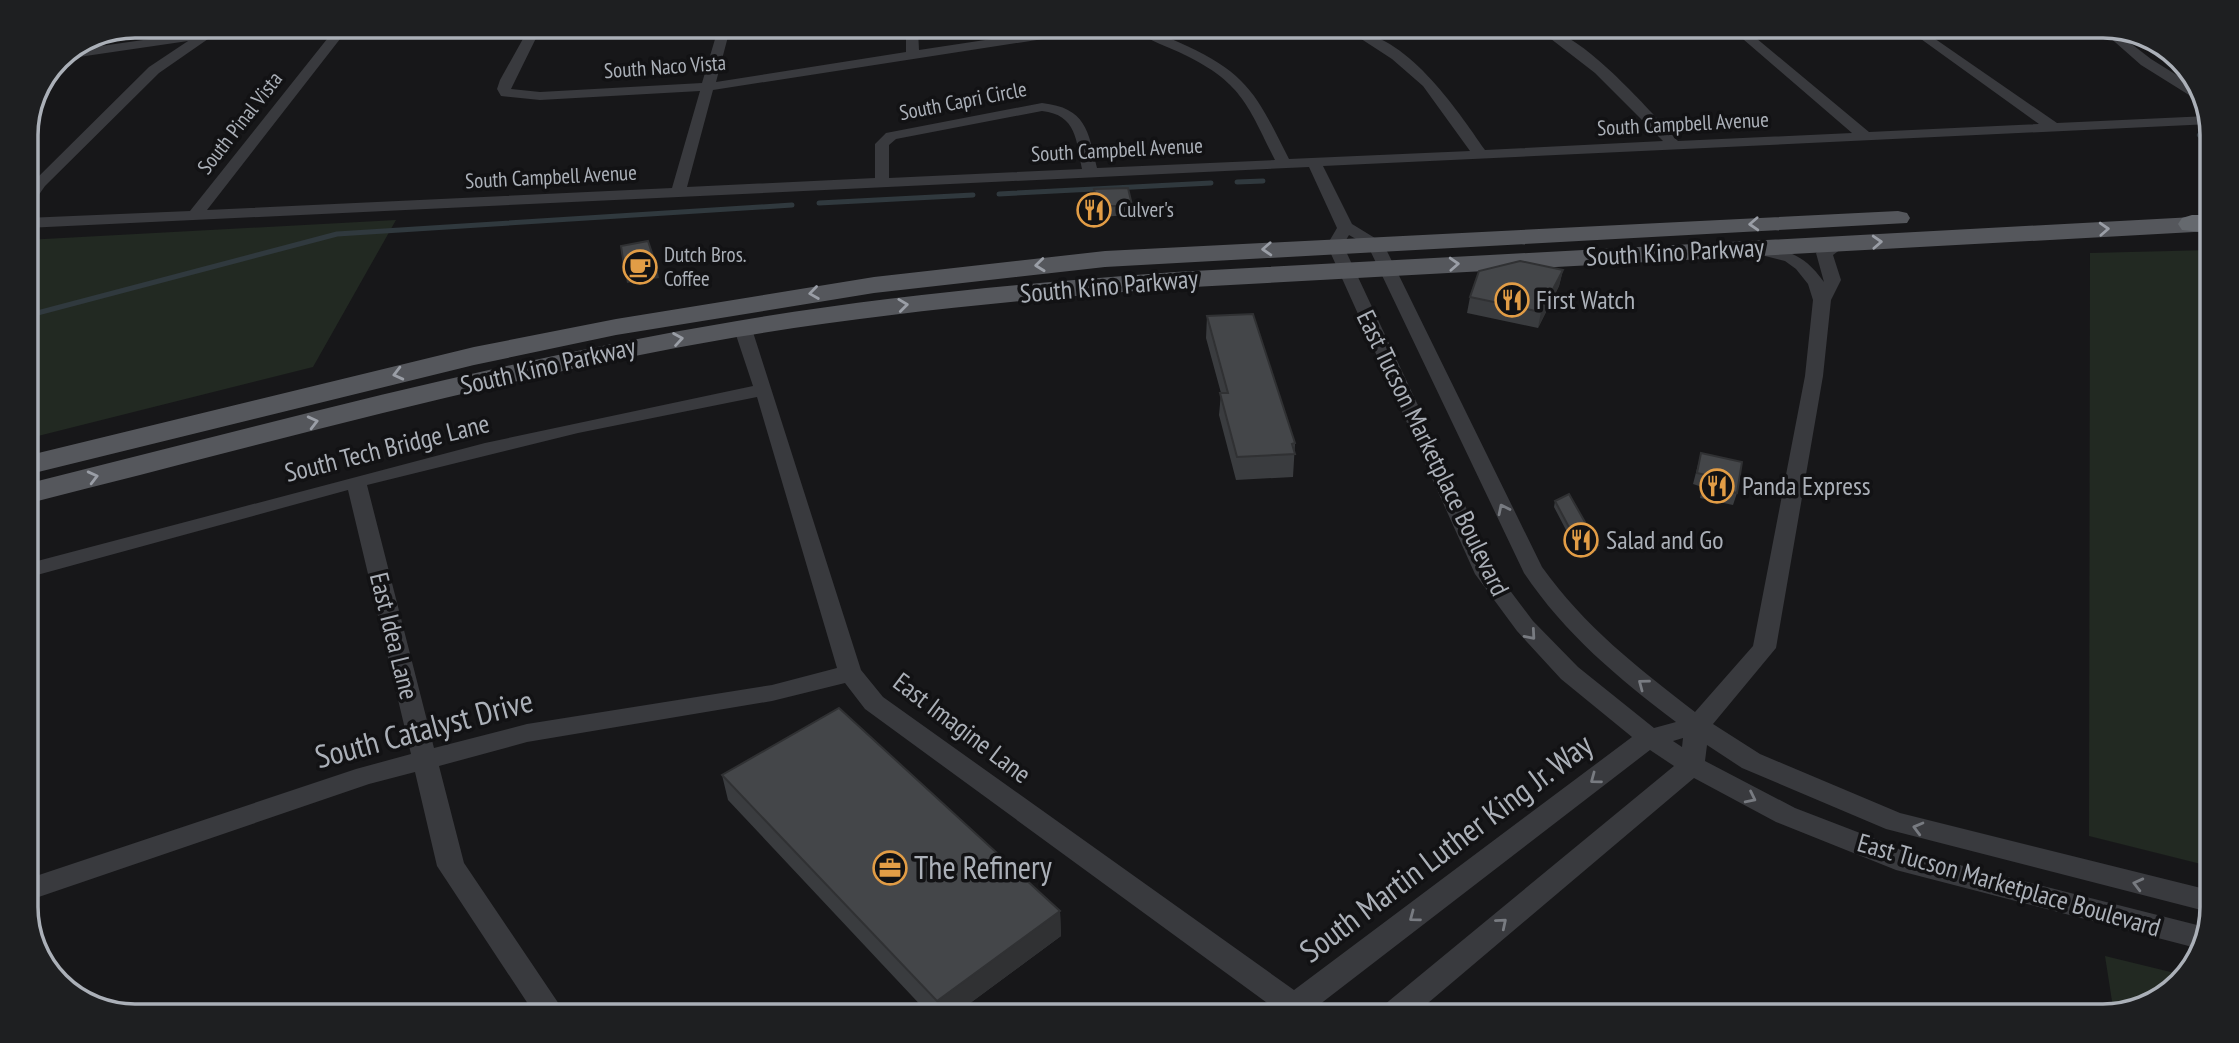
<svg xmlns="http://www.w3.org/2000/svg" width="2239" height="1043" viewBox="0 0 2239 1043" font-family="'PT Sans Narrow',sans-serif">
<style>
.green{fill:#222922}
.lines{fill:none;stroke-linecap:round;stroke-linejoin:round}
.stream-far1{stroke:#30393e;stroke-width:4.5}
.stream{stroke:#30393e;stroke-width:5}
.street{fill:#393a3e;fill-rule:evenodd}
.primary{fill:#55575c;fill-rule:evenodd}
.highway{fill:#65696e;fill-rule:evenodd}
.wall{fill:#3a3c3f}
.shaded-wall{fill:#303133}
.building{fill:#444649;stroke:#303133;stroke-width:2}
.oneway{stroke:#9a9ea6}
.oneway2{stroke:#787b81}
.labels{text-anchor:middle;stroke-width:7;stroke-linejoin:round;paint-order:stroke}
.far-street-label{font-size:21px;fill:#abb0b8;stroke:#121214}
.far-poi-label{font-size:21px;fill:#abb0b8;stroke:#121214;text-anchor:start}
.street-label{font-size:26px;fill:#abb0b8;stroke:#121214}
.poi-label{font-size:26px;fill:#abb0b8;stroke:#121214;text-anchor:start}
.near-street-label{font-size:32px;fill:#abb0b8;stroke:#121214}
.near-poi-label{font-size:32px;fill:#abb0b8;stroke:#121214;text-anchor:start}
.rim{fill:none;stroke:#abb0b8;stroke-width:3.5}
</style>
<rect width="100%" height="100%" fill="#171719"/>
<path class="green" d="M396 220 313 367 26 439V240Z
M2211 250 2205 865 2089 836 2090 253Z
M2105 956 2183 975 2165 998 2114 1014Z"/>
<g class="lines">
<path class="stream-far1" d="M2199 135 2212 147"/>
<path class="stream" d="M1237 182 1263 181
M999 194 1211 183
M819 203 973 195
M26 316 337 234 792 205"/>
<path class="street" d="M353 27 340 39 207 210 672 188 700 91 540 100 501 96 497 89 500 80 529 28H541L511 89 540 92 702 83 718 29H730L716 82 906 52V29L918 30 919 50 1050 30H1081L1075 34 713 90 687 187 875 178V144L886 133 1042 103C1086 108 1088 130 1097 168L1275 160C1248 106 1242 83 1185 55 1169 47 1149 41 1136 30 1156 31 1169 38 1187 46 1250 75 1259 100 1289 159L1470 151 1423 86 1392 59 1349 31C1405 32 1456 108 1485 150L1663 141 1595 73 1542 32C1547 32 1554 31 1558 33 1594 47 1651 112 1678 141L1852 133 1736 33H1750L1869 132 2039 124 1914 34H1928L2057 123 2208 116 2211 124 1323 166 1352 224 1383 243 1542 567C1584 626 1638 668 1695 712L1753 646 1805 376 1813 300 1808 284 1796 269 1785 261 1749 252 1747 249 1755 244C1789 252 1802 252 1824 282L1816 253 1835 240H1847L1849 243 1833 255 1841 280 1831 300 1823 376 1776 648 1713 724 1760 754 1900 813 2205 889V911L1886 829 1742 768 1707 745 1705 761 1795 808 1912 853 2205 927 2204 950 1896 870 1776 822 1694 778 1415 1014H1379L1384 1005 1674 766 1650 750 1315 1008 1318 1013H1271L1274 1008 865 709 845 683 772 701 527 742 439 766 464 863 563 1010H532L437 866 415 772 369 784 27 901V879L356 769 411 754 348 490 26 578V564L485 443 753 386 734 329 743 324 752 329 861 670 883 697 1294 990 1632 737 1561 679 1517 631 1475 574 1327 245 1337 228 1309 167 26 228V218L190 211 331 34 208 39 159 73 45 186 31 206 26 208V191L35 180 149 67 188 41 65 59 60 57 80 49 206 31ZM1042 111C1077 115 1076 140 1082 169L889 178V145L896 139ZM1349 235 1368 246 1524 573C1565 634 1618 678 1676 722L1654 728 1578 667 1533 621 1496 572 1343 245ZM757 397 837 668 772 685 527 724 434 748 367 485 578 433ZM1683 738 1682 747 1673 741Z
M2107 35H2120L2151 59 2199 89 2203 101 2197 100 2141 65Z"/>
<path class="primary" d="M1898 211 1907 213 1910 218 1907 223 1105 267 874 293 616 335 474 365 26 475V456L474 347 616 319 874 277 1105 251Z
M2212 216V231L1175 288C1028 299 882 313 737 337 497 378 262 445 26 504V484C262 425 497 361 737 321 882 296 1028 283 1175 272Z"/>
<path class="highway" d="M2192 215H2212L2211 233 2182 230 2178 224 2182 218Z"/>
</g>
<path class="wall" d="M1094 189 1132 205V215L1098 217 1094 199Z
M1563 270 1559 286 1538 328 1467 313 1470 297Z
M1207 316 1295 443 1293 477 1236 480 1219 415 1221 393 1206 338Z
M1701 453 1737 493 1733 505 1700 498 1702 487 1693 484Z
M1555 501 1598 545 1596 551 1578 553 1554 507Z
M722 775 1060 911 1061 936 958 1012H927L728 800Z"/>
<path class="shaded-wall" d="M657 268 659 278 627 283 625 272Z
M1563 270 1559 286 1538 328 1541 312Z
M1060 911 1061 936 958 1012H938L937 1001Z"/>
<path class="building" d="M1128 188 1132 205 1098 207 1094 189Z
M648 241 657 268 625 272 621 246Z
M1520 261 1563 270 1541 312 1470 297 1479 271Z
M1253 314 1295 443 1292 444 1295 454 1237 457 1220 393H1228L1207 316Z
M1701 453 1742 462 1737 493 1704 486 1706 475 1697 473Z
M1569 494 1598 545 1579 546 1555 501Z
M839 708 1060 911 937 1001 722 775Z"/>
<defs><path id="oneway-chevron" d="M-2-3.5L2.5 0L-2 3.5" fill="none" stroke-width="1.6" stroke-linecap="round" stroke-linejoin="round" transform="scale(1.75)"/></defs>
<g class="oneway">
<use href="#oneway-chevron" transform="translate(1754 224) rotate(177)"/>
<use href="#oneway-chevron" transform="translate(2104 229) rotate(-3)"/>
<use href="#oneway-chevron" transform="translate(1877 242) rotate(-3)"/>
<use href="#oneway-chevron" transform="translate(1267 249) rotate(177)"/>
<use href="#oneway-chevron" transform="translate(1454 264) rotate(-3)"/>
<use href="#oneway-chevron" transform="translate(1040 265) rotate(174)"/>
<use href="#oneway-chevron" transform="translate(814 293) rotate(172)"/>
<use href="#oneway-chevron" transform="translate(903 305) rotate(-7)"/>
<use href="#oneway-chevron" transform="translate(678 339) rotate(-9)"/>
<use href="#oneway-chevron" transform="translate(398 374) rotate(166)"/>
<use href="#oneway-chevron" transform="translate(313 422) rotate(-14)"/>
<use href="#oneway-chevron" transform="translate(93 477) rotate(-14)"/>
</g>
<g class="oneway2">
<use href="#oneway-chevron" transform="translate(1503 509) rotate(-116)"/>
<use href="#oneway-chevron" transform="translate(1531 635) rotate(49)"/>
<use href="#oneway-chevron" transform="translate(1643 684) rotate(-143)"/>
<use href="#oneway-chevron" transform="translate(1595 779) rotate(143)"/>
<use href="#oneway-chevron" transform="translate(1751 798) rotate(26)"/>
<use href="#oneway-chevron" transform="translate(1918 828) rotate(-165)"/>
<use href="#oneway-chevron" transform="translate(2138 884) rotate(-166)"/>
<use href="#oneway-chevron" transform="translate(1414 917) rotate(143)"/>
<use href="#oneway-chevron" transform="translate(1502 923) rotate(-40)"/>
</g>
<defs>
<symbol id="restaurant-ring" viewBox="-11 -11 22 22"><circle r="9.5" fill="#121214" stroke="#e29d46" stroke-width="1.5"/><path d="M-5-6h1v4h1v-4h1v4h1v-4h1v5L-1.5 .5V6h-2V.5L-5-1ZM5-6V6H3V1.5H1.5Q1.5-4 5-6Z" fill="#e29d46"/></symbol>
<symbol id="cafe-ring" viewBox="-11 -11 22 22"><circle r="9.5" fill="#121214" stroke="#e29d46" stroke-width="1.5"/><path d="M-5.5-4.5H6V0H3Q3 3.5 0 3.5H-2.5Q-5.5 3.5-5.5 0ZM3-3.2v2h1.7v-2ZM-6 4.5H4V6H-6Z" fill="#e29d46"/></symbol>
<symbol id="office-ring" viewBox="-11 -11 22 22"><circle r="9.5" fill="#121214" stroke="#e29d46" stroke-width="1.5"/><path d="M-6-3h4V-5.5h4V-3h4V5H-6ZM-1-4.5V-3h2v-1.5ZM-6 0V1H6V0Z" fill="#e29d46"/></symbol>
</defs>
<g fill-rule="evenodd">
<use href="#restaurant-ring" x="1075" y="191" width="38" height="38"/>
<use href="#cafe-ring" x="621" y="248" width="38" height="38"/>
<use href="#restaurant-ring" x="1493" y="281" width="38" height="38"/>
<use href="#restaurant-ring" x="1698" y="467" width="38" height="38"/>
<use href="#restaurant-ring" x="1562" y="521" width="38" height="38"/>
<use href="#office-ring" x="871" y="849" width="38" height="38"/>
</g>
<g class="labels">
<g class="far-street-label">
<text transform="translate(665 67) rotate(-4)" y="7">South Naco Vista</text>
<text transform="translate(963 101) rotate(-11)" y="7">South Capri Circle</text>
<text transform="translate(240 123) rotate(-52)" y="7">South Pinal Vista</text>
<text transform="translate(1683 124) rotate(-3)" y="7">South Campbell Avenue</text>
<text transform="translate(1117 150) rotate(-3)" y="7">South Campbell Avenue</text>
<text transform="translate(551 177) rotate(-3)" y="7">South Campbell Avenue</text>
</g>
<g class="far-poi-label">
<text x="1118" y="217">Culver's</text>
<text x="664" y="262">Dutch Bros.<tspan x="664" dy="24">Coffee</tspan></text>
</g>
<g class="street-label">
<text transform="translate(1675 252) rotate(-3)" y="9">South Kino Parkway</text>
<text transform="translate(1109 286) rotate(-5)" y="9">South Kino Parkway</text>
<text transform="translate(548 366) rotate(-13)" y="9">South Kino Parkway</text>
<text transform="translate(387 448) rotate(-14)" y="9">South Tech Bridge Lane</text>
<text transform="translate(1433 453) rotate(64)" y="9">East Tucson Marketplace Boulevard</text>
<text transform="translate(394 636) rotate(76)" y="9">East Idea Lane</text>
<text transform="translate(962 728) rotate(37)" y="9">East Imagine Lane</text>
<text transform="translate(2009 885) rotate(16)" y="9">East Tucson Marketplace Boulevard</text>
</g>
<g class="poi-label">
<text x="1536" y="309">First Watch</text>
<text x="1742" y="495">Panda Express</text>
<text x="1606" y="549">Salad and Go</text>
</g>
<g class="near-street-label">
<text transform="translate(424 729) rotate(-15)" y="11">South Catalyst Drive</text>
<text transform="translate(1446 848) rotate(-37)" y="11">South Martin Luther King Jr. Way</text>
</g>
<g class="near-poi-label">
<text x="914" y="879">The Refinery</text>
</g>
</g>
<path d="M0 0H2239V1043H0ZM135 38H2103A97 97 0 0 1 2200 135V907A97 97 0 0 1 2103 1004H135A97 97 0 0 1 38 907V135A97 97 0 0 1 135 38Z" fill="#1e1f21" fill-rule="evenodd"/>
<path class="rim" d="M135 38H2103A97 97 0 0 1 2200 135V907A97 97 0 0 1 2103 1004H135A97 97 0 0 1 38 907V135A97 97 0 0 1 135 38Z"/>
</svg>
